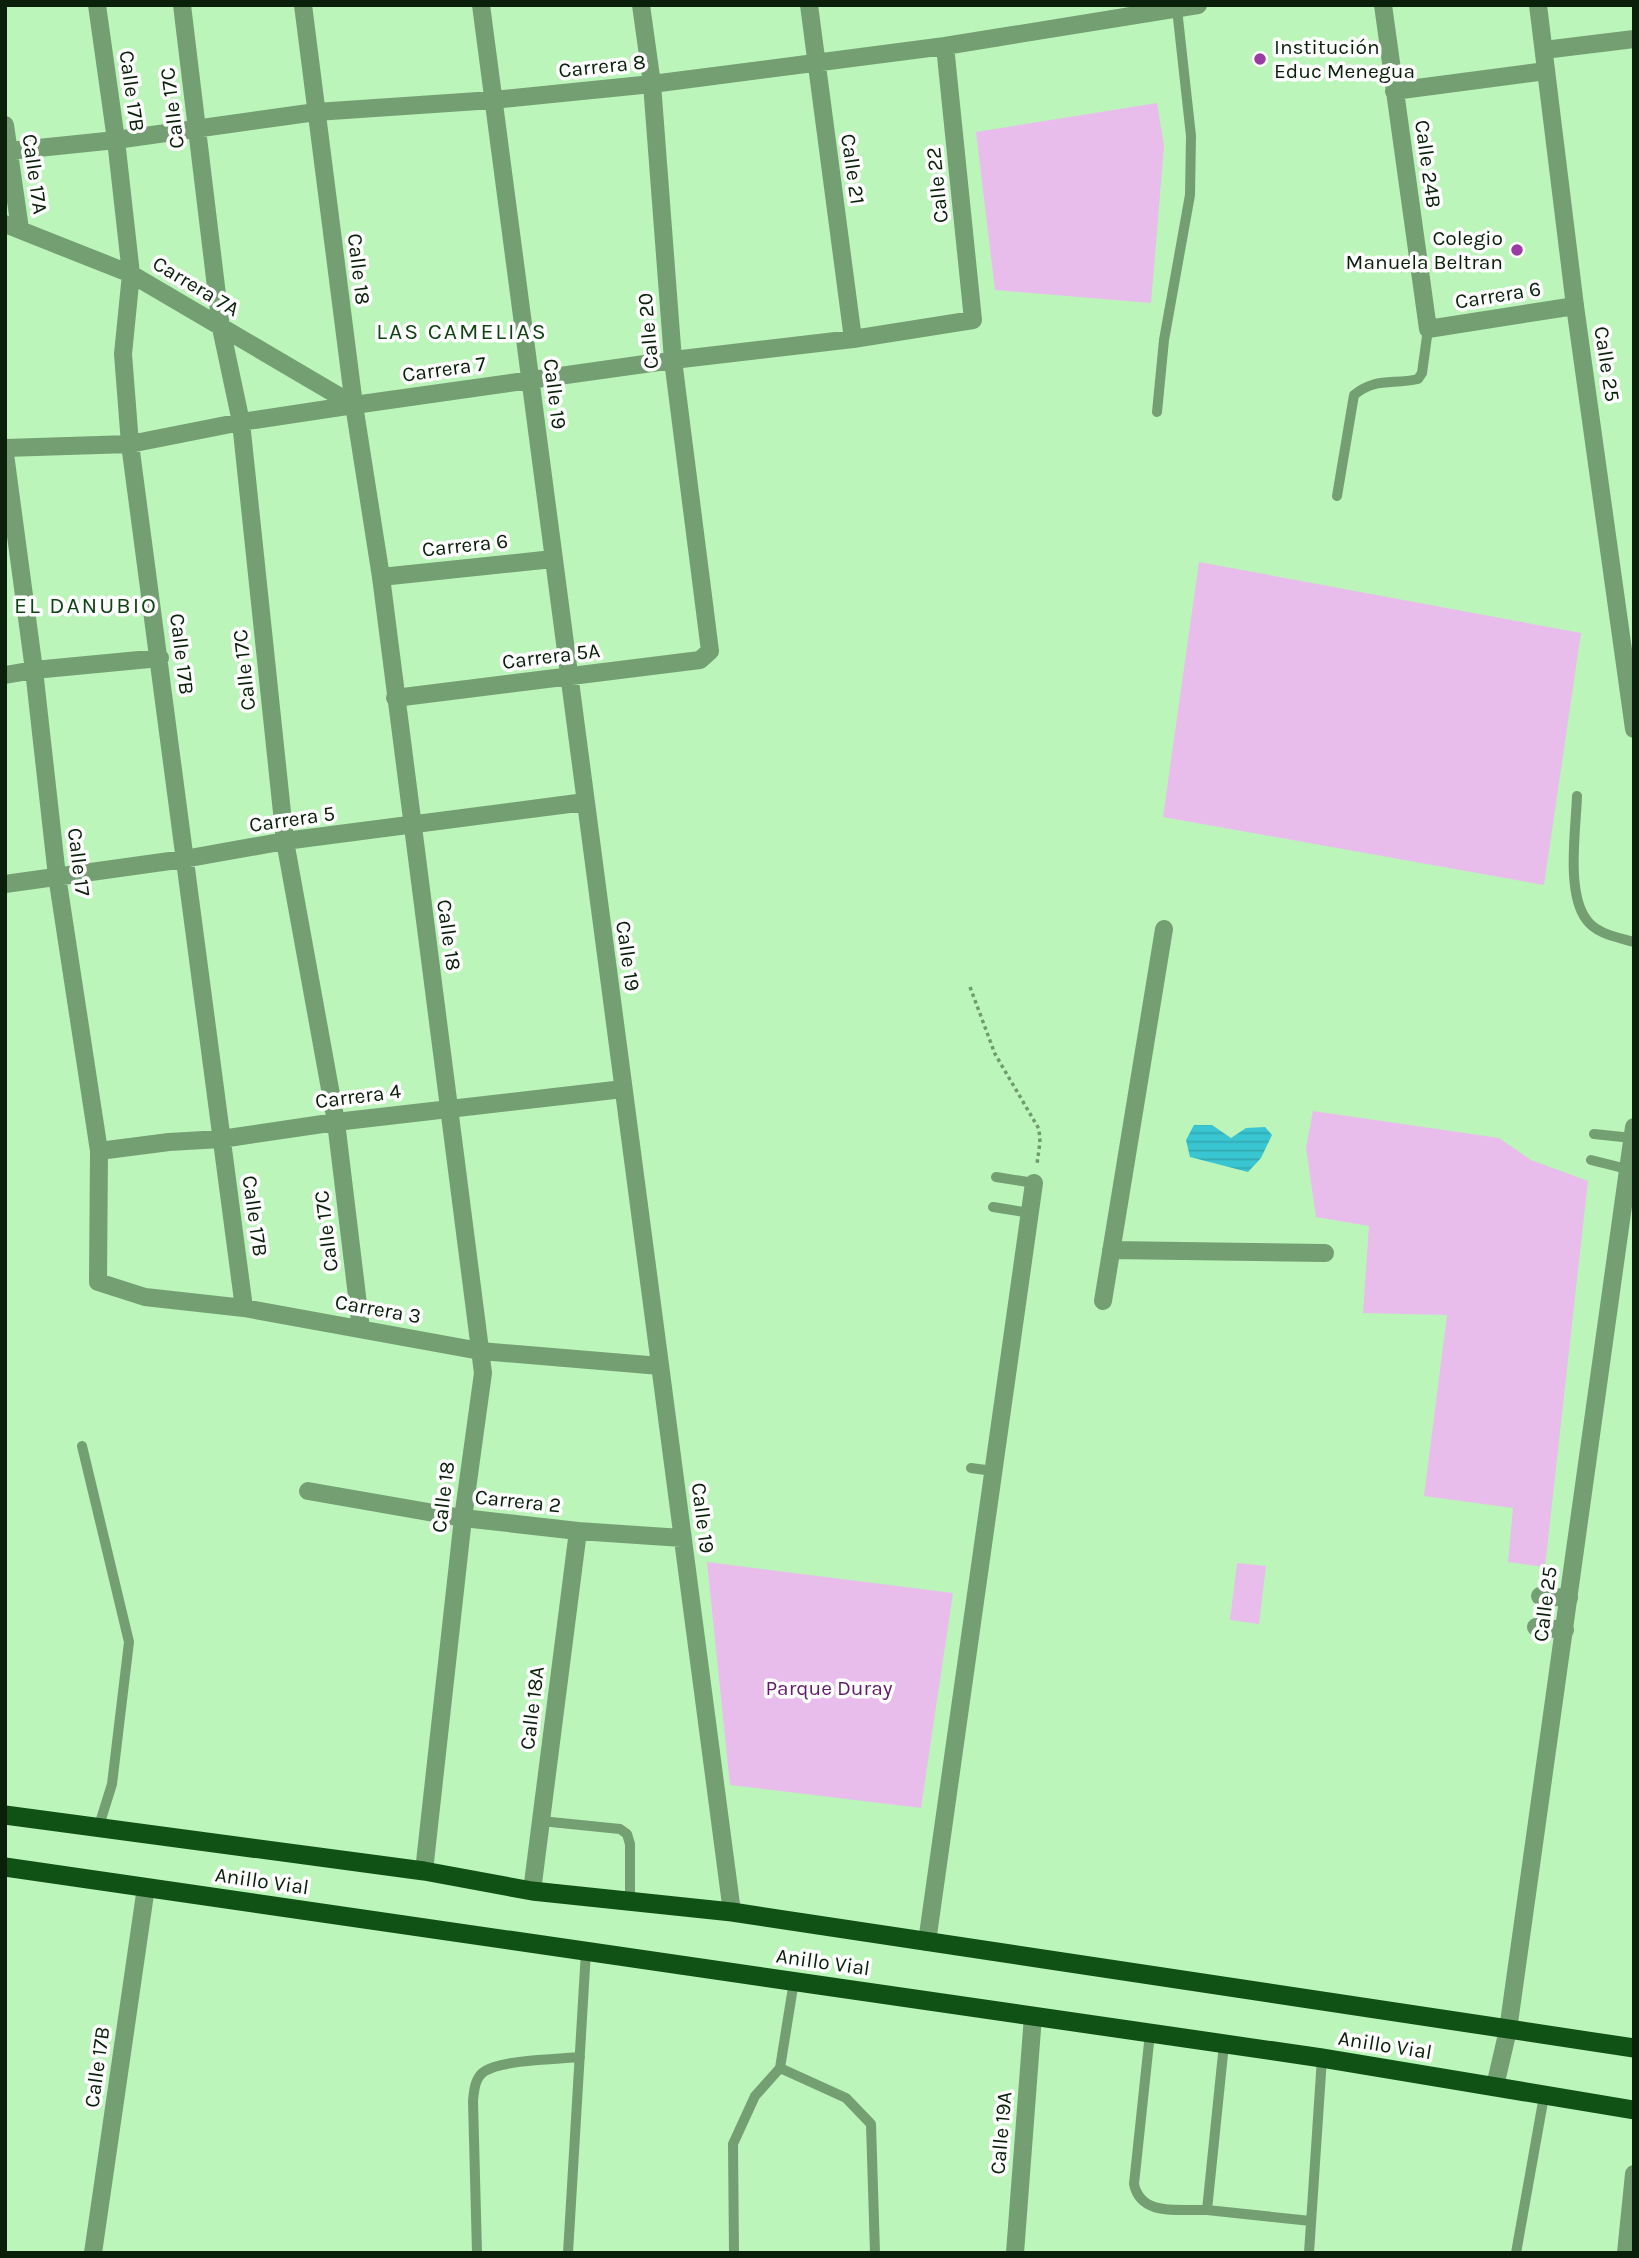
<svg xmlns="http://www.w3.org/2000/svg" width="1639" height="2258" viewBox="0 0 1639 2258" font-family="Karla,sans-serif">
<style>
.park{fill:#e8bdec}
.water{fill:url(#water-rules)}
.lines{fill:none;stroke-linecap:round;stroke-linejoin:round}
.path{stroke:#709a6f;stroke-width:3.5;stroke-dasharray:3.5 3.5;stroke-linecap:butt}
.service{stroke:#749f73;stroke-width:10}
.minor{stroke:#749f73;stroke-width:18}
.tertiary{stroke:#749f73;stroke-width:18}
.trunk{stroke:#105215;stroke-width:19}
.poi-dot{fill:#9b3ca5;stroke:#fff;stroke-width:2.5}
.labels{text-anchor:middle;stroke-width:7;stroke-linejoin:round;paint-order:stroke}
.poi-label{font-size:21px;fill:#0a200a;stroke:#fff;text-anchor:start}
.street-label{font-size:21px;fill:#0a200a;stroke:#fff}
.park-label{font-size:21px;fill:#641a6c;stroke:#fff}
.neighbourhood-label{font-size:23px;letter-spacing:2px;fill:#0f4512;stroke:#fff}
</style>
<defs>
<pattern id="water-rules" width="6" height="5" patternUnits="userSpaceOnUse" patternTransform="scale(1.75)"><rect width="6" height="5" fill="#39c5d1"/><path d="M0 2.5h6" fill="none" stroke="#31a9b2"/></pattern>
</defs>
<rect width="100%" height="100%" fill="#bcf5ba"/>
<path class="park" d="M1157 103 1164 146 1151 303 995 290 976 132Z
M1199 562 1581 633 1544 885 1163 817Z
M1313 1111 1499 1138 1531 1160 1588 1181 1545 1567 1508 1562 1513 1508 1424 1496 1447 1315 1363 1313 1369 1226 1316 1217 1306 1148Z
M707 1562 953 1593 921 1808 730 1785Z
M1237 1563 1266 1566 1259 1624 1230 1620Z"/>
<path class="water" d="M1194 1125H1212L1231 1138 1246 1128 1265 1127 1272 1135 1261 1158 1248 1172 1190 1157 1186 1140Z"/>
<g class="lines">
<path class="path" d="M970 987 995 1054 1039 1129 1040 1142 1037 1164"/>
<path class="service" d="M1157 412 1164 340 1190 195 1191 136 1177 9
M1337 496 1354 395C1376 377 1392 385 1418 379L1422 373 1428 329
M1577 796C1576 828 1566 892 1586 919 1596 934 1617 937 1634 942
M1594 1134 1632 1138
M1591 1160 1627 1169
M996 1177 1034 1183
M993 1207 1030 1213
M82 1446 129 1642 112 1784 98 1829
M971 1468 993 1471
M541 1821 620 1829 627 1834 630 1844V1902
M1150 2033 1134 2184C1141 2217 1179 2209 1207 2210
M1224 2044 1207 2210 1311 2221
M780 2068 846 2098 871 2124 875 2253
M477 2253 473 2101C474 2090 475 2077 485 2071 502 2060 558 2059 580 2057
M568 2253 586 1951
M734 2253 733 2144 755 2096 780 2068 794 1981
M1309 2253 1322 2058
M1516 2253 1544 2096"/>
<path class="minor" d="M97 5 116 140 131 274 123 354 130 444 244 1308
M182 5 221 328 241 422 285 841 336 1122 361 1329
M481 5 732 1912
M809 5 853 339
M1383 5 1428 329 1575 306
M1544 50 1634 39
M1394 91 1546 71
M5 125 20 229
M9 151 116 140 316 112 493 100 652 84 945 46 1198 5
M5 224 131 274 354 405
M5 448 130 444 241 422 354 405 673 360 853 339 973 320 945 46
M5 454 34 670 57 876 99 1151 98 1282 145 1297 244 1308 480 1351 660 1366
M381 577 553 559
M5 675 34 670 160 658
M395 698 700 660 710 651 673 360 652 84 641 5
M5 884 184 859 285 841 585 802
M99 1151 169 1142 221 1139 336 1122 623 1089
M1111 1250 1325 1253
M1103 1301 1164 929
M308 1491 463 1518 578 1531 682 1538
M1540 1596 1569 1598
M1536 1627 1565 1630
M532 1891 578 1531
M927 1942 1034 1183
M93 2253 146 1887
M1015 2253 1033 2016
M1626 2253 1634 2174"/>
<path class="tertiary" d="M303 5 354 405 381 577 483 1373 463 1518 424 1871
M1538 5 1575 306 1634 729
M1495 2086 1508 2030 1634 1127"/>
<path class="trunk" d="M5 1815 424 1871 532 1891 732 1912 1634 2048
M5 1867 1322 2058 1634 2110"/>
</g>
<g class="poi-dot">
<circle cx="1260" cy="59" r="7"/>
<circle cx="1517" cy="250" r="7"/>
</g>
<g class="labels">
<g class="poi-label">
<text x="1274" y="54">Institución<tspan x="1274" dy="24">Educ Menegua</tspan></text>
<text x="1503" y="245" text-anchor="end">Colegio<tspan x="1503" dy="24">Manuela Beltran</tspan></text>
</g>
<g class="street-label">
<text transform="translate(602 66) rotate(-6)" y="7">Carrera 8</text>
<text transform="translate(132 91) rotate(82)" y="7">Calle 17B</text>
<text transform="translate(172 108) rotate(-97)" y="7">Calle 17C</text>
<text transform="translate(1428 164) rotate(82)" y="7">Calle 24B</text>
<text transform="translate(853 169) rotate(82)" y="7">Calle 21</text>
<text transform="translate(35 174) rotate(82)" y="7">Calle 17A</text>
<text transform="translate(937 185) rotate(-96)" y="7">Calle 22</text>
<text transform="translate(359 269) rotate(83)" y="7">Calle 18</text>
<text transform="translate(196 286) rotate(31)" y="7">Carrera 7A</text>
<text transform="translate(1498 295) rotate(-9)" y="7">Carrera 6</text>
<text transform="translate(648 331) rotate(-95)" y="7">Calle 20</text>
<text transform="translate(1607 364) rotate(81)" y="7">Calle 25</text>
<text transform="translate(444 369) rotate(-8)" y="7">Carrera 7</text>
<text transform="translate(555 394) rotate(83)" y="7">Calle 19</text>
<text transform="translate(465 545) rotate(-6)" y="7">Carrera 6</text>
<text transform="translate(182 654) rotate(83)" y="7">Calle 17B</text>
<text transform="translate(551 656) rotate(-7)" y="7">Carrera 5A</text>
<text transform="translate(244 670) rotate(-96)" y="7">Calle 17C</text>
<text transform="translate(292 819) rotate(-8)" y="7">Carrera 5</text>
<text transform="translate(79 862) rotate(83)" y="7">Calle 17</text>
<text transform="translate(449 935) rotate(82)" y="7">Calle 18</text>
<text transform="translate(628 956) rotate(82)" y="7">Calle 19</text>
<text transform="translate(358 1096) rotate(-7)" y="7">Carrera 4</text>
<text transform="translate(255 1216) rotate(82)" y="7">Calle 17B</text>
<text transform="translate(326 1231) rotate(-97)" y="7">Calle 17C</text>
<text transform="translate(378 1309) rotate(10)" y="7">Carrera 3</text>
<text transform="translate(443 1497) rotate(-83)" y="7">Calle 18</text>
<text transform="translate(518 1501) rotate(6)" y="7">Carrera 2</text>
<text transform="translate(703 1518) rotate(83)" y="7">Calle 19</text>
<text transform="translate(1545 1604) rotate(-83)" y="7">Calle 25</text>
<text transform="translate(532 1708) rotate(-83)" y="7">Calle 18A</text>
<text transform="translate(262 1881) rotate(8)" y="7">Anillo Vial</text>
<text transform="translate(823 1962) rotate(8)" y="7">Anillo Vial</text>
<text transform="translate(1385 2045) rotate(9)" y="7">Anillo Vial</text>
<text transform="translate(97 2067) rotate(-82)" y="7">Calle 17B</text>
<text transform="translate(1001 2133) rotate(-85)" y="7">Calle 19A</text>
</g>
<g class="park-label">
<text x="829" y="1695">Parque Duray</text>
</g>
<g class="neighbourhood-label">
<text x="462" y="339">LAS CAMELIAS</text>
<text x="86" y="613">EL DANUBIO</text>
</g>
</g>
<rect width="1639" height="2258" fill="none" stroke="#0a200a" stroke-width="14"/>
</svg>
